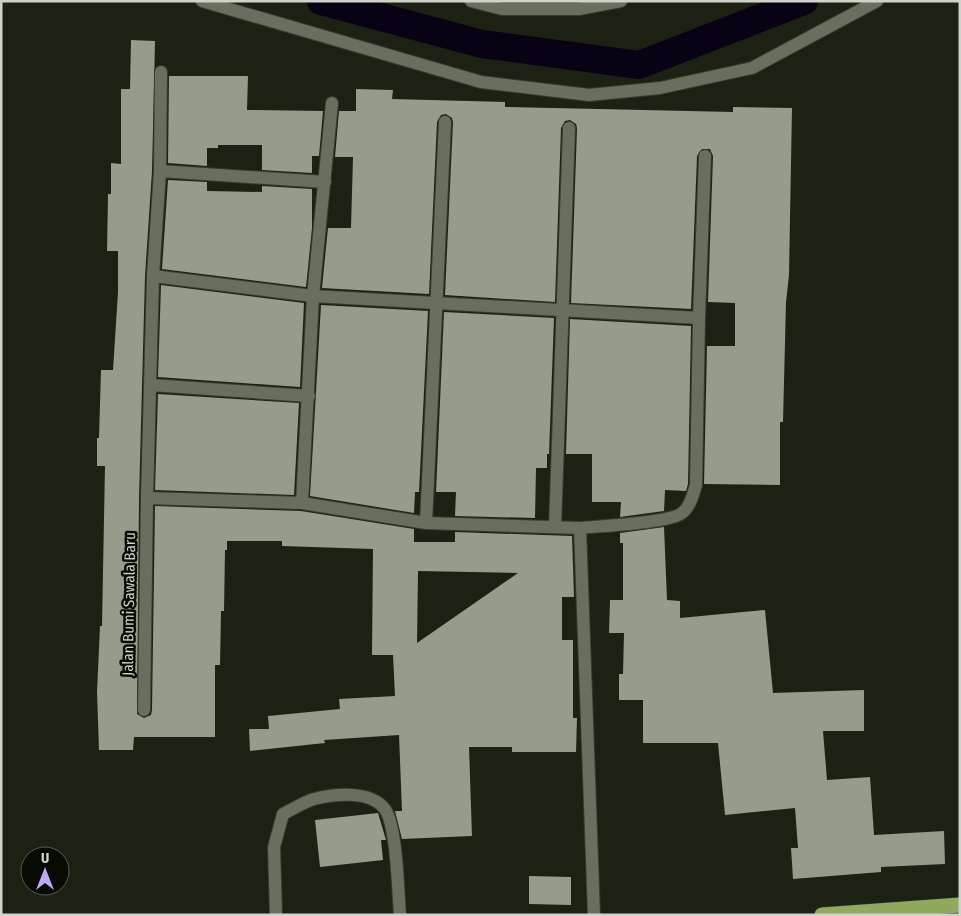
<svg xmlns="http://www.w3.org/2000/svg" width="961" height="916" viewBox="0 0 961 916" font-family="'Fira Sans Condensed',sans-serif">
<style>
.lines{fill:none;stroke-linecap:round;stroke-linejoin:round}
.canal{stroke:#080214;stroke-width:28}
.building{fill:#969c8c;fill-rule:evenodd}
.minor-casing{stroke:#373b32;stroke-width:14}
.highway-casing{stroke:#373b32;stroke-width:16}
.minor{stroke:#696f5f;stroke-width:12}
.highway{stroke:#91a95f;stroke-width:15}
.labels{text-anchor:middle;stroke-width:5;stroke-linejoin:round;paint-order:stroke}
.street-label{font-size:15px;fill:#d0d3ca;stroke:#080a05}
</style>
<rect width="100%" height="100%" fill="#1d2114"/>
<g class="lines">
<path class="canal" d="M321 1 482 44 639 65 804 1"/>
</g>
<path class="building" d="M131 40 155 41 152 171 145 276 139 498 137 714 144 718 151 715 152 710 155 506 301 511 414 529V542H455V532L572 536 574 597H562V640H573V718H577L576 752H512V747H469L472 836 402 839 395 811H402L399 735 324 740 325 743 250 751 249 729H269L268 716 340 709 339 699 395 696 393 655H372L373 549 282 546V541H227V550H225L224 611H221L220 665H215V737H134L133 750H99L97 692 100 626H102L105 466H97V438H99L101 370H113L118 292V251H107L108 194H111V163L121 164V89H130ZM418 571 518 573 417 643Z
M169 76H248L247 110 323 111 319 156H312V173L262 170V145H218V148H207V166L168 163Z
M356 89 393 90 392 99 505 102V107L733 112V107L792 108 789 275 786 302 783 422H780V485L704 484 707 346H735V303L708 302 713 156 710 149H702L697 156 691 309 571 303 577 128 576 124 570 120 565 121 561 128 555 302 445 295 453 122 452 118 446 114 441 115 437 122 429 294 322 288 328 228H351L353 157H335L339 111H356Z
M168 180 207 182V191L262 192V186L312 189V228L306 287 162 269Z
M161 285 304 303 300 387 158 377Z
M321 305 428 311 419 492H415L414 513 310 496Z
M444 312 554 318 549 454H547V468H536L535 518 455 516 456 492H436Z
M570 319 691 326 688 484 686 491 665 490 664 511 620 517 621 502H592V454H566Z
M158 394 299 403 294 495 155 490Z
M664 527 667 600 680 601V618L765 610 773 693 864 690V731H823L827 780 870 777 874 835 944 831 945 864 881 867V872L793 879 791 848H798L795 808 725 815 718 743H643V700H619V674H623L624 633H609L610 600H623V543H620V533Z
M378 813 386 840H381L383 860 320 867 315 820Z
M529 876 571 877V905L529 904Z"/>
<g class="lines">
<defs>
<path id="minor" d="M202 1 481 82 589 95 660 88 752 68 877 1
M471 1 502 9H579L621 1
M161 72 160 171 153 276 147 498 302 503 426 523 580 528
M160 171 325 182
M153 276 313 296 699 318
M151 385 309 396
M302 503 313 296 332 103
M426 523 445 122
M555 527 569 128
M144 710 147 498
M276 915 274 847 283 814C293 809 304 802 314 799 334 794 369 790 384 808 397 823 398 893 400 915
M594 915 580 528C599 526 670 523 682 513 690 507 693 495 696 485L699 318 705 156"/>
<path id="highway" d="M822 915 960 905"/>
</defs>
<use href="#minor" class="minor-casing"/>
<use href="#highway" class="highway-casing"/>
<use href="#minor" class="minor"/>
<use href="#highway" class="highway"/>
</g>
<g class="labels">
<g class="street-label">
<text transform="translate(129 604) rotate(-89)" y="5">Jalan Bumi Sawala Baru</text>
</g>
</g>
<rect width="961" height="916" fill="none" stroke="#d0d3ca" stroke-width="5"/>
<g transform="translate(45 871)"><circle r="24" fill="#080a05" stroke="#585a54"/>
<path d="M0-4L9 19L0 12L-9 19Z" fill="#bfa8f4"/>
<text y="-8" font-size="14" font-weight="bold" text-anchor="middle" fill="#d0d3ca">U</text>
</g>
</svg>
